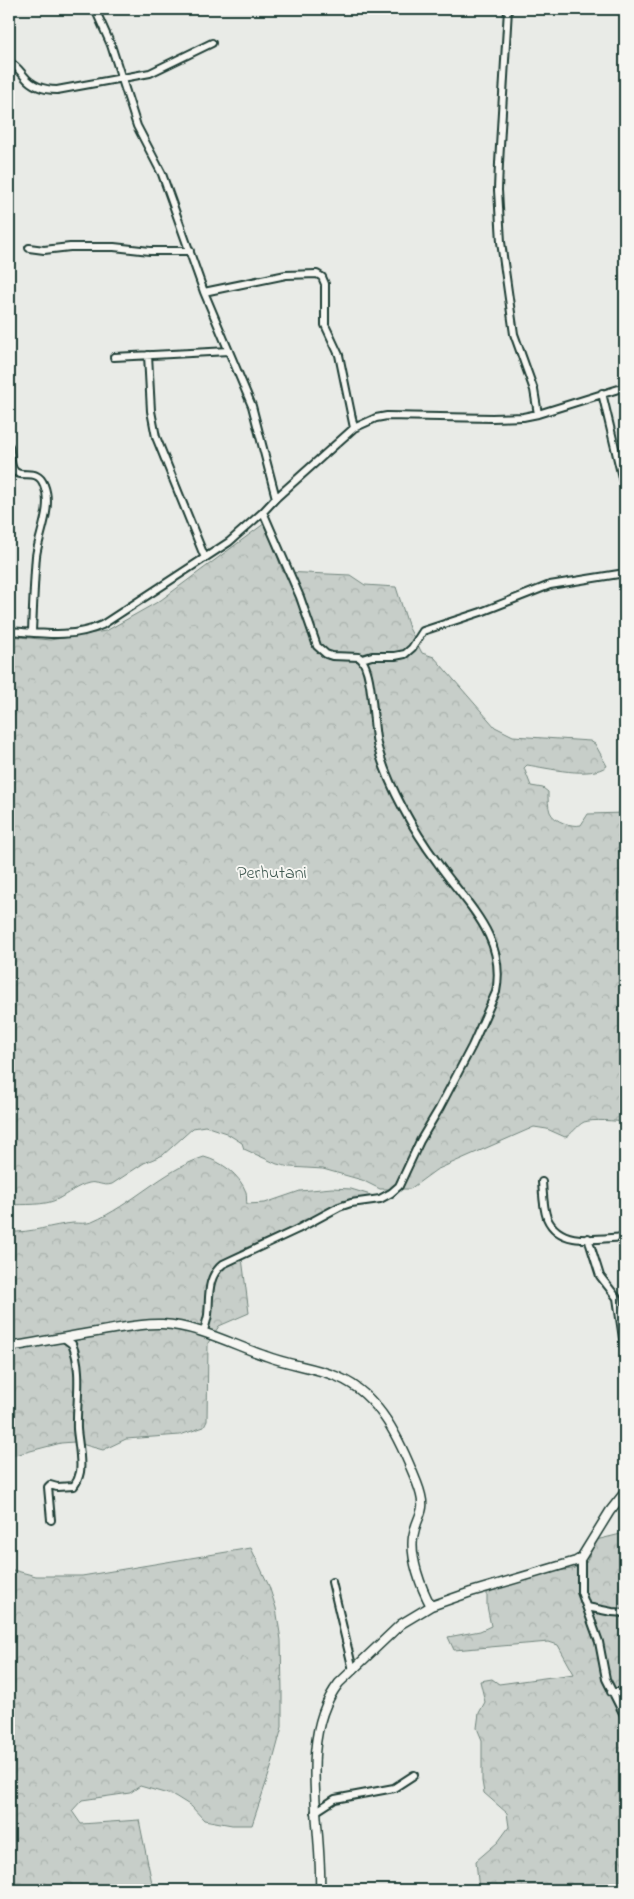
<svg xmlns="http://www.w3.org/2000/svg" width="634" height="1899" viewBox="0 0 634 1899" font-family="'Indie Flower',sans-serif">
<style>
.forest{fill:url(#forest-crowns);stroke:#73867e}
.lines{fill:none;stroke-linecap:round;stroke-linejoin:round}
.minor-casing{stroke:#1f3d34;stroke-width:10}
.tertiary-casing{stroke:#1f3d34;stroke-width:11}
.minor{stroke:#f6f6f2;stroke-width:6}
.tertiary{stroke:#f6f6f2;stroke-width:8}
.labels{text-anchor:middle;stroke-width:4;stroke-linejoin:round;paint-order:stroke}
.park-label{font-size:18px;fill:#415a52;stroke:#f6f6f2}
</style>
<defs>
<pattern id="forest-crowns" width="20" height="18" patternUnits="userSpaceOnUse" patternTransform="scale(1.25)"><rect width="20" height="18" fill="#c7cec9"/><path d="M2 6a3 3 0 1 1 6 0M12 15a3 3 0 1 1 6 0" fill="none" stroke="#aab2ad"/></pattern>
</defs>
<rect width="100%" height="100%" fill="#e9ebe7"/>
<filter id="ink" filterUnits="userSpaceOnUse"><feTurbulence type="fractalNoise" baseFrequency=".02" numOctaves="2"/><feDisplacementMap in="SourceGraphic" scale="10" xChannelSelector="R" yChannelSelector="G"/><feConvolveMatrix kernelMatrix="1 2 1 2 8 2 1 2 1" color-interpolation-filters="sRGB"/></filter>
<g filter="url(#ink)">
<path class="forest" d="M265 523 283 572 350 575 365 585 396 587 409 628 422 653 434 657 495 727 513 736 590 741 595 744 607 766C590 779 548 768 527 765L524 768 531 786 543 788 548 792C548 798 548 807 550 812 554 822 572 827 581 825L588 814 625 813V820L618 836 620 842H625V1122C616 1121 593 1119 584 1122 576 1126 573 1134 565 1137L547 1129 534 1127 436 1170 410 1189H380L362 1180 323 1169 290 1167 277 1164 244 1149 242 1143 226 1133 205 1126 193 1128 163 1155 144 1163 112 1184C103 1187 97 1181 89 1183 77 1186 69 1193 58 1199 45 1206 24 1204 9 1205V636L50 640 106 631 161 600Z
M204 1157C222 1162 239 1174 246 1192 247 1195 246 1201 247 1204L265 1203 300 1191 332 1188 351 1189 374 1196 342 1201 303 1223 241 1250 249 1313 219 1326 208 1343 207 1421 204 1427 180 1435 126 1439 103 1450 74 1442 61 1443 15 1455 9 1453V1232C31 1233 52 1225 73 1223 79 1223 86 1224 92 1222 132 1205 163 1170 204 1157Z
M625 1533V1890H479L476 1861 498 1842 509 1827 507 1813 484 1793 482 1781V1740L477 1728 479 1713 485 1702 480 1681 492 1679 499 1684 574 1674 558 1645 549 1642 454 1650 448 1637 480 1631 491 1626 487 1606V1590L549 1572 572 1569 586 1563 596 1540Z
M251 1548 269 1586 276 1608 281 1640 282 1691V1727L271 1768 252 1825H232L204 1820 191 1806 175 1796 140 1786 130 1793 82 1800 72 1811 81 1824 139 1820 153 1888 151 1890H9V1569L36 1576H82Z"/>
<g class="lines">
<defs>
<path id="minor" d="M95 9 111 45 137 126 162 174 204 292 252 406 276 498
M508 9 499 163 498 190 501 242 514 334 534 390 538 414
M9 62C16 65 19 70 24 76 32 86 44 90 57 90L150 73 212 43
M29 248 44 250 70 247H114L150 251H190
M204 292 286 275 317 274 322 277 325 284V325L339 355 354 428
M148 355 151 411 156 437 205 558
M114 357 229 351
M602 393 625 490
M9 446C11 453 10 463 13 469 20 481 37 466 44 485 53 507 39 534 36 556 34 581 33 607 32 632
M9 631C40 633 72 639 102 625L229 542 263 512 276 498 354 428 376 418 387 416 492 418 523 417 538 414 625 387
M362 659 372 656H395L405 654 412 648 423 631 481 612 550 585 625 573
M542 1182C543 1193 543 1207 547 1218 560 1248 599 1238 625 1237
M588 1238 600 1276 617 1298 625 1352
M204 1331C205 1326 207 1321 208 1315 210 1296 206 1278 223 1264L298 1229 339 1207 351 1203 380 1199 391 1193 399 1186 420 1141 439 1109 472 1046 496 992C507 936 465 903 437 862 414 831 388 786 378 748 372 729 374 667 359 657L332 656 326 654 317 646 300 597 263 512
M51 1520 48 1487 50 1485 57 1487 74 1486C77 1482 79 1477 80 1472 82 1461 78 1441 77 1429 76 1401 83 1370 72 1344L64 1338
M581 1558V1592L599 1642 606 1679 625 1717
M332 1582 353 1670
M587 1607 612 1612 625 1613
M611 1692H625
M315 1812 335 1799 394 1788 414 1775"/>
<path id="tertiary" d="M9 1347C40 1342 71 1336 102 1331 121 1328 142 1323 162 1324 199 1326 231 1344 266 1356 289 1365 315 1367 338 1377 381 1395 401 1443 417 1483 429 1514 417 1512 413 1537 410 1558 421 1588 431 1606
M320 1890C323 1827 296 1738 339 1683L401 1624 431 1606 471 1592 576 1561 581 1558 610 1511 625 1492"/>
</defs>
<use href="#minor" class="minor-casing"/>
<use href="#tertiary" class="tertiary-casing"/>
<use href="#minor" class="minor"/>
<use href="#tertiary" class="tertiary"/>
</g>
</g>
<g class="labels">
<g class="park-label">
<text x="272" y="878">Perhutani</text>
</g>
</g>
<rect width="634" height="1899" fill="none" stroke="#f6f6f2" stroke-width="30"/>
<rect x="15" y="15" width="604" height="1869" fill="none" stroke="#1f3d34" stroke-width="2" filter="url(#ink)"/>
</svg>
